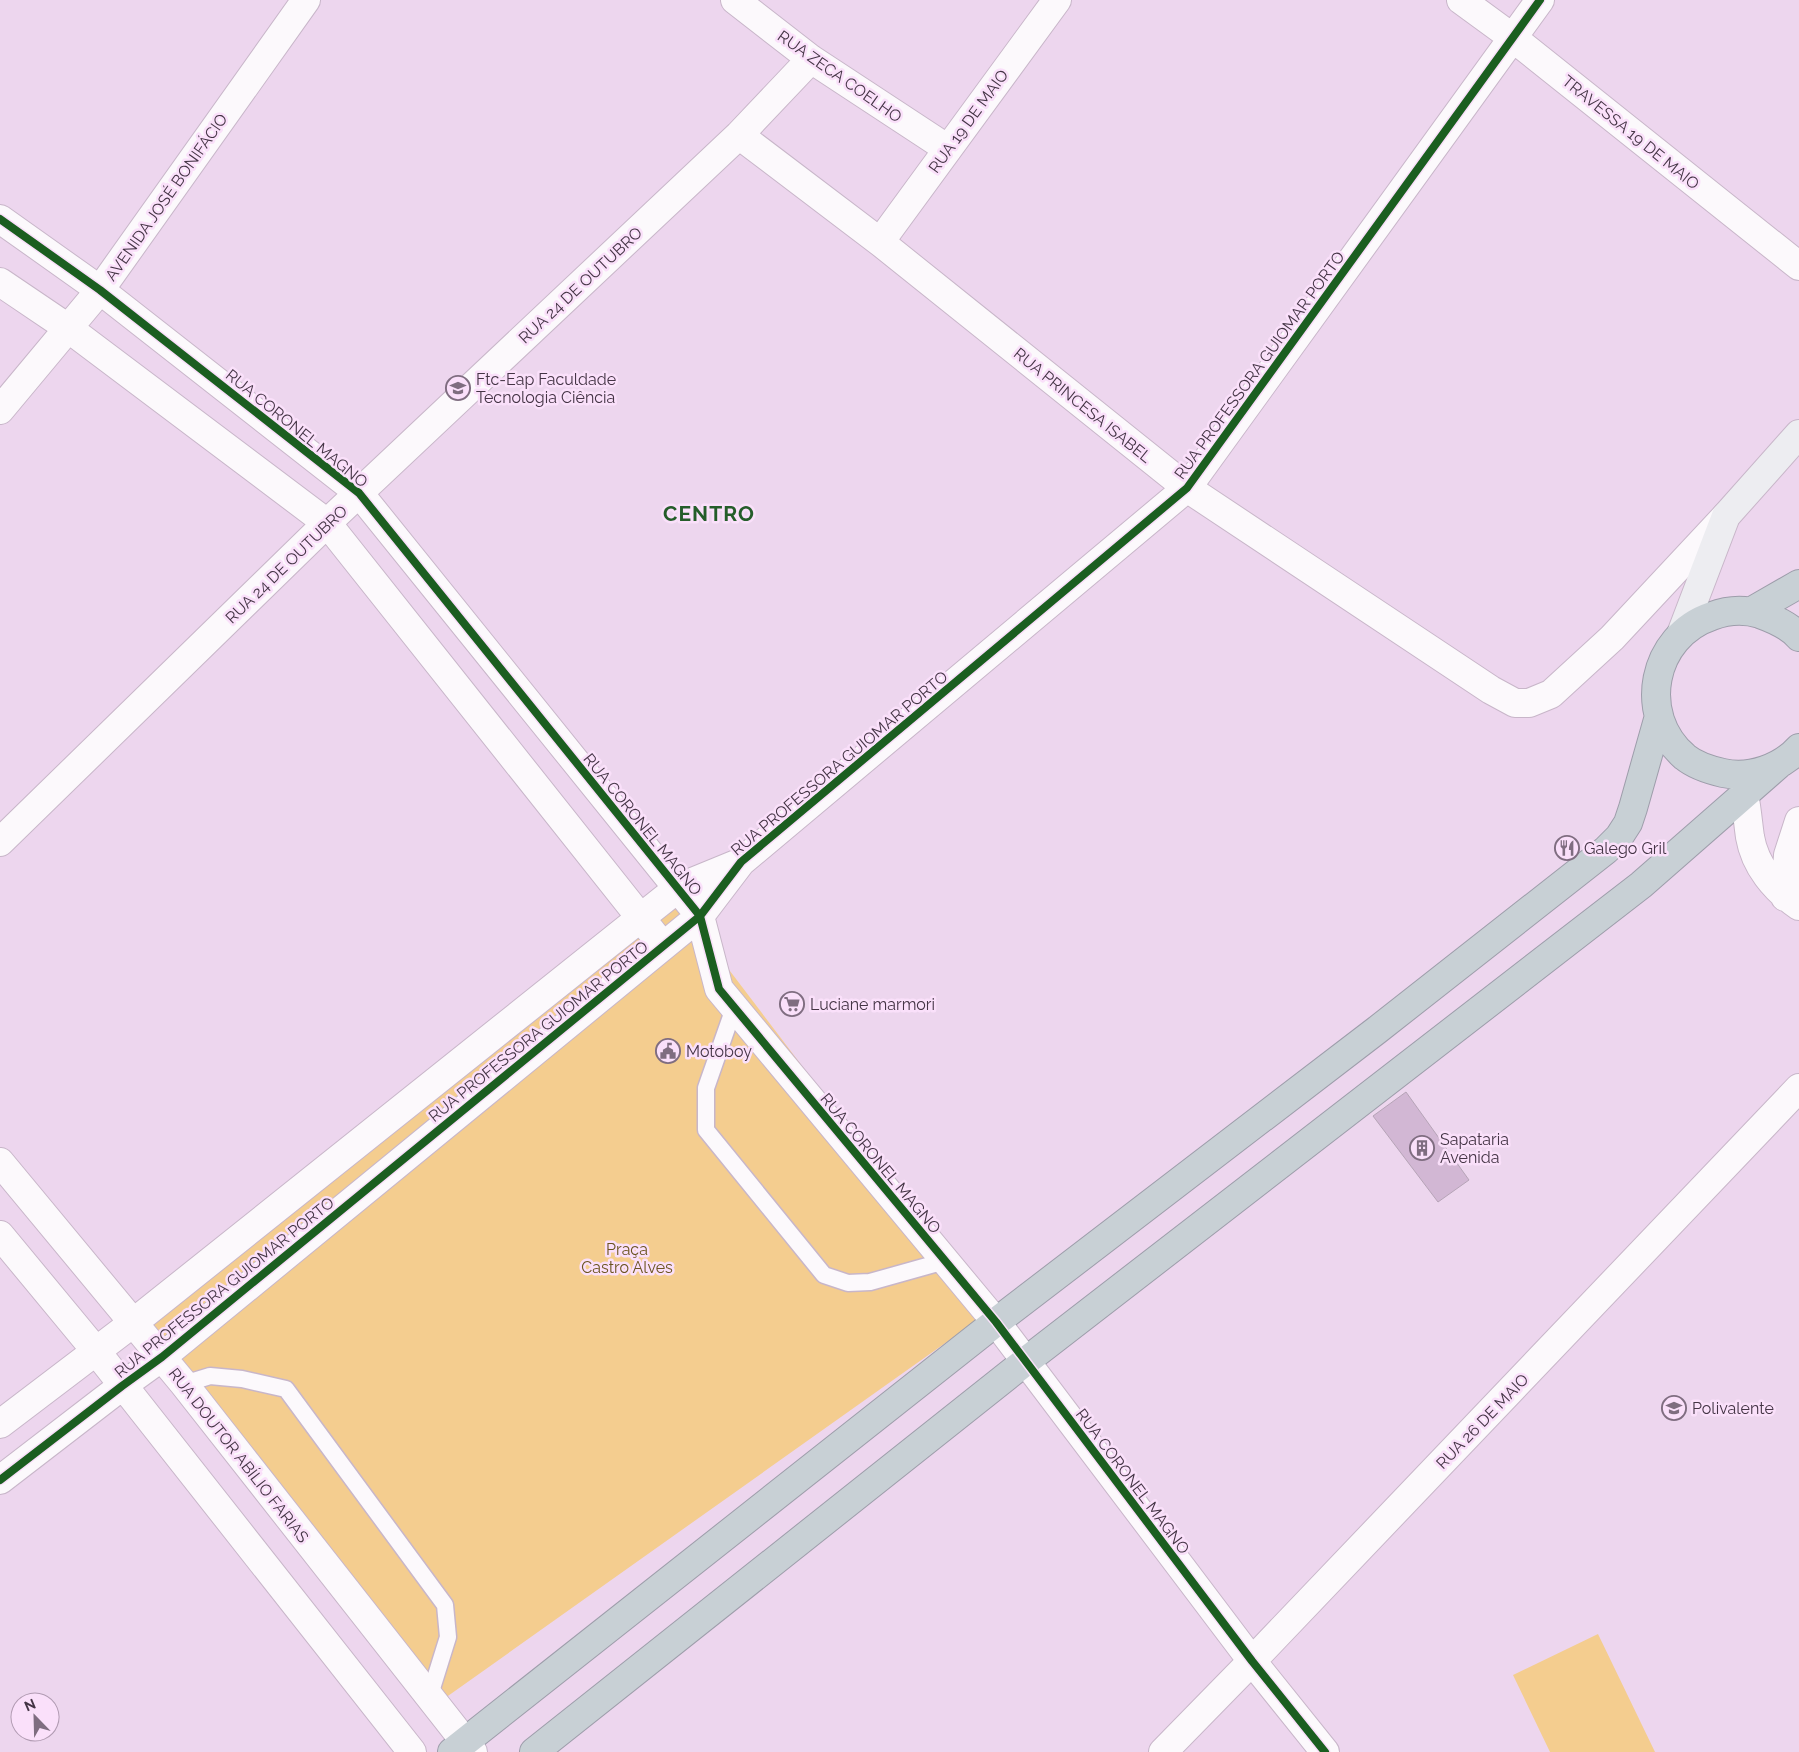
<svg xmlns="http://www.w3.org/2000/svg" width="1799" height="1752" viewBox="0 0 1799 1752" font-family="Raleway,sans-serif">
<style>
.green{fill:#f4cd8f}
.building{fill:#d2b7d4;stroke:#b6a4b7}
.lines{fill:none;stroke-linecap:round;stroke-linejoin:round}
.lane-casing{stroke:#c8b6c9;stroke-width:19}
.street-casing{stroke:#c8b6c9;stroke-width:30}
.secondary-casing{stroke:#c8b6c9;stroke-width:30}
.highway-casing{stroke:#9d9daa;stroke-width:30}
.lane{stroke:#fcf9fc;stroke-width:16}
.street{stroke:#fcf9fc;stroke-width:28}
.secondary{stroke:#ededf1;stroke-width:28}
.highway{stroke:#c8d0d5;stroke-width:28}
.cycleway-casing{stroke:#fae0fa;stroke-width:11}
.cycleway{stroke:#1b5e20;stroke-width:8}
.labels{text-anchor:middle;stroke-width:5;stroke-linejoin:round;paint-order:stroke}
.street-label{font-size:16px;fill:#443445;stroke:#fae0fa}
.poi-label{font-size:16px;fill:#443445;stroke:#fae0fa;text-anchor:start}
.park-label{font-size:16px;fill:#6b5420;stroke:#fae0fa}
.district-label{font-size:21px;font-weight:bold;letter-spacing:1px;fill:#255d2a;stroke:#fae0fa}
</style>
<rect width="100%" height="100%" fill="#edd6ee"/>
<path class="green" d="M679 904 989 1312 438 1703 118 1321Z
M1598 1634 1655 1752H1550L1513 1675Z"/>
<path class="building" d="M1406 1092 1469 1180 1438 1202 1373 1116Z"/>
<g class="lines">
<defs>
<path id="lane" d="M734 1008 706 1088V1130L824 1275 848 1283 870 1282 945 1261
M184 1384 210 1376 242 1379 286 1389 445 1605 448 1637 429 1698"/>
<path id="street" d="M735 0 811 59 948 149
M1461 0 1513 38 1799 266
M739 135 880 242 1187 488 1491 690 1515 703H1529L1551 694 1612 638 1726 516
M0 219 100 290 359 493 700 916 719 989 996 1322 1252 1661 1325 1752
M880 242 1057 0
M0 282 68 328 327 523 663 946
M0 410 100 290 306 0
M1744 794C1747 809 1748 823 1750 837 1755 866 1775 890 1799 906
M0 842 327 523 739 135 811 59
M1785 897 1788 855 1799 821
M0 1162 184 1384 473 1752
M0 1235 96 1351 412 1752
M0 1424 133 1323 678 888 739 863
M0 1480 122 1386 162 1357 700 916 741 862 1187 488 1540 0
M1163 1752 1252 1661 1799 1088"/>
<path id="secondary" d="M1681 634 1726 516 1799 434"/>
<path id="highway" d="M1752 611 1799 584
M1799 637C1789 625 1774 619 1760 614 1744 609 1728 610 1712 616 1652 636 1636 715 1685 757 1696 766 1710 770 1723 773 1750 779 1781 768 1799 748
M452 1752 996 1322 1377 1030 1606 850 1619 837 1628 823 1633 808 1659 716
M534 1752 1026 1361 1641 885 1778 765"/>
</defs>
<use href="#lane" class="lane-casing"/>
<use href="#street" class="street-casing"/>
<use href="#secondary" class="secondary-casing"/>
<use href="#highway" class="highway-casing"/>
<use href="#lane" class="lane"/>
<use href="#street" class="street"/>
<use href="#secondary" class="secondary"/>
<use href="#highway" class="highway"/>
<defs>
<path id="cycleway" d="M0 219 100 290 359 493 700 916 719 989 996 1322 1252 1661 1325 1752
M0 1480 122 1386 162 1357 700 916 741 862 1187 488 1540 0"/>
</defs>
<use href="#cycleway" class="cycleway-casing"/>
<use href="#cycleway" class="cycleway"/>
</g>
<defs>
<symbol id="university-ring" viewBox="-11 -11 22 22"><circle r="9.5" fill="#fae0fa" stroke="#7f6d80" stroke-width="1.5"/><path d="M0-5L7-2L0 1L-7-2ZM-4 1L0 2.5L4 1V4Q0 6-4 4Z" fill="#7f6d80"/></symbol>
<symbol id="restaurant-ring" viewBox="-11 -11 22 22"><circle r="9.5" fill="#fae0fa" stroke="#7f6d80" stroke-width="1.5"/><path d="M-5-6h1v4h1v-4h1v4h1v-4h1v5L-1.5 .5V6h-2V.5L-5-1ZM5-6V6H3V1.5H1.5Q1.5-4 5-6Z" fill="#7f6d80"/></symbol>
<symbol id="supermarket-ring" viewBox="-11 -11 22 22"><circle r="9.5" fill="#fae0fa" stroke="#7f6d80" stroke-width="1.5"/><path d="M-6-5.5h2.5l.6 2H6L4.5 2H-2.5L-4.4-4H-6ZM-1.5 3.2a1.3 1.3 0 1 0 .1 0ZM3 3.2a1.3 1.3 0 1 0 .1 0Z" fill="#7f6d80"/></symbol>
<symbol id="civic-ring" viewBox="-11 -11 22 22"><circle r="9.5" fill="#fae0fa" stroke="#7f6d80" stroke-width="1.5"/><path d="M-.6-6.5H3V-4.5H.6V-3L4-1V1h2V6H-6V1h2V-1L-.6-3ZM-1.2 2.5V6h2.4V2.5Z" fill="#7f6d80"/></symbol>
<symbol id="building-ring" viewBox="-11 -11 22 22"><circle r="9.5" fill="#fae0fa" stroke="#7f6d80" stroke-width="1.5"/><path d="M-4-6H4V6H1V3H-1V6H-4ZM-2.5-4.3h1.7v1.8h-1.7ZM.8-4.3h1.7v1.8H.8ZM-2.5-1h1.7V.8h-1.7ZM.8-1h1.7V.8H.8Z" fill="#7f6d80"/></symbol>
<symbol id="school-ring" viewBox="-11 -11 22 22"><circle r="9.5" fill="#fae0fa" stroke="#7f6d80" stroke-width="1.5"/><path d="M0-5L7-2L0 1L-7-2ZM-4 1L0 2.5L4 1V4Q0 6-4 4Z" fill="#7f6d80"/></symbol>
</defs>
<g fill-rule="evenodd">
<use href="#university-ring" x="444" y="374" width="28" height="28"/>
<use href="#restaurant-ring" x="1553" y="834" width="28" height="28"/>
<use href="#supermarket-ring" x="778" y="990" width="28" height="28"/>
<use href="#civic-ring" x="654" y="1037" width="28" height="28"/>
<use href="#building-ring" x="1408" y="1134" width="28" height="28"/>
<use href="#school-ring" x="1660" y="1394" width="28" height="28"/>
</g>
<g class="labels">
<g class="street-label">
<text transform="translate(840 76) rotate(35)" y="6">RUA ZECA COELHO</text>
<text transform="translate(968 121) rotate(-54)" y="6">RUA 19 DE MAIO</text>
<text transform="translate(1631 132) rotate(39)" y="6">TRAVESSA 19 DE MAIO</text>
<text transform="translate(166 197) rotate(-55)" y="6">AVENIDA JOSÉ BONIFÁCIO</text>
<text transform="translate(580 285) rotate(-43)" y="6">RUA 24 DE OUTUBRO</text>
<text transform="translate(1259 365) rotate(-54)" y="6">RUA PROFESSORA GUIOMAR PORTO</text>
<text transform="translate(1083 405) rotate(39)" y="6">RUA PRINCESA ISABEL</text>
<text transform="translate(297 428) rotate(39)" y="6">RUA CORONEL MAGNO</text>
<text transform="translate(286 564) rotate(-44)" y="6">RUA 24 DE OUTUBRO</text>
<text transform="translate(839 763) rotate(-40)" y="6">RUA PROFESSORA GUIOMAR PORTO</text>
<text transform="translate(643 824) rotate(51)" y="6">RUA CORONEL MAGNO</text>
<text transform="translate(538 1031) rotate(-39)" y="6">RUA PROFESSORA GUIOMAR PORTO</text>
<text transform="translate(881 1163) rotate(50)" y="6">RUA CORONEL MAGNO</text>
<text transform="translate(224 1287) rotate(-39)" y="6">RUA PROFESSORA GUIOMAR PORTO</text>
<text transform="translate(1482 1421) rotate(-46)" y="6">RUA 26 DE MAIO</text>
<text transform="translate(239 1455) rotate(52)" y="6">RUA DOUTOR ABÍLIO FARIAS</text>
<text transform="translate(1133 1481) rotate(53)" y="6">RUA CORONEL MAGNO</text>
</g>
<g class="poi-label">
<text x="476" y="385">Ftc-Eap Faculdade<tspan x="476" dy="18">Tecnologia Ciência</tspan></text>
<text x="1584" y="854">Galego Gril</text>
<text x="810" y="1010">Luciane marmori</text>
<text x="686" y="1057">Motoboy</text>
<text x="1440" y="1145">Sapataria<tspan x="1440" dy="18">Avenida</tspan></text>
<text x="1692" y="1414">Polivalente</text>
</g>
<g class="park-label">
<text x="627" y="1255">Praça<tspan x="627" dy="18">Castro Alves</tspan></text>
</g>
<g class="district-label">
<text x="709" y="521">CENTRO</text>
</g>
</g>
<g transform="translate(35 1717) rotate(337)"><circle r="24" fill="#fae0fa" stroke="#b19bb2"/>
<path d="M0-4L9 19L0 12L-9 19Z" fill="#7f6d80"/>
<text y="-8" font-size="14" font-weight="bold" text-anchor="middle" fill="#443445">N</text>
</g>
</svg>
